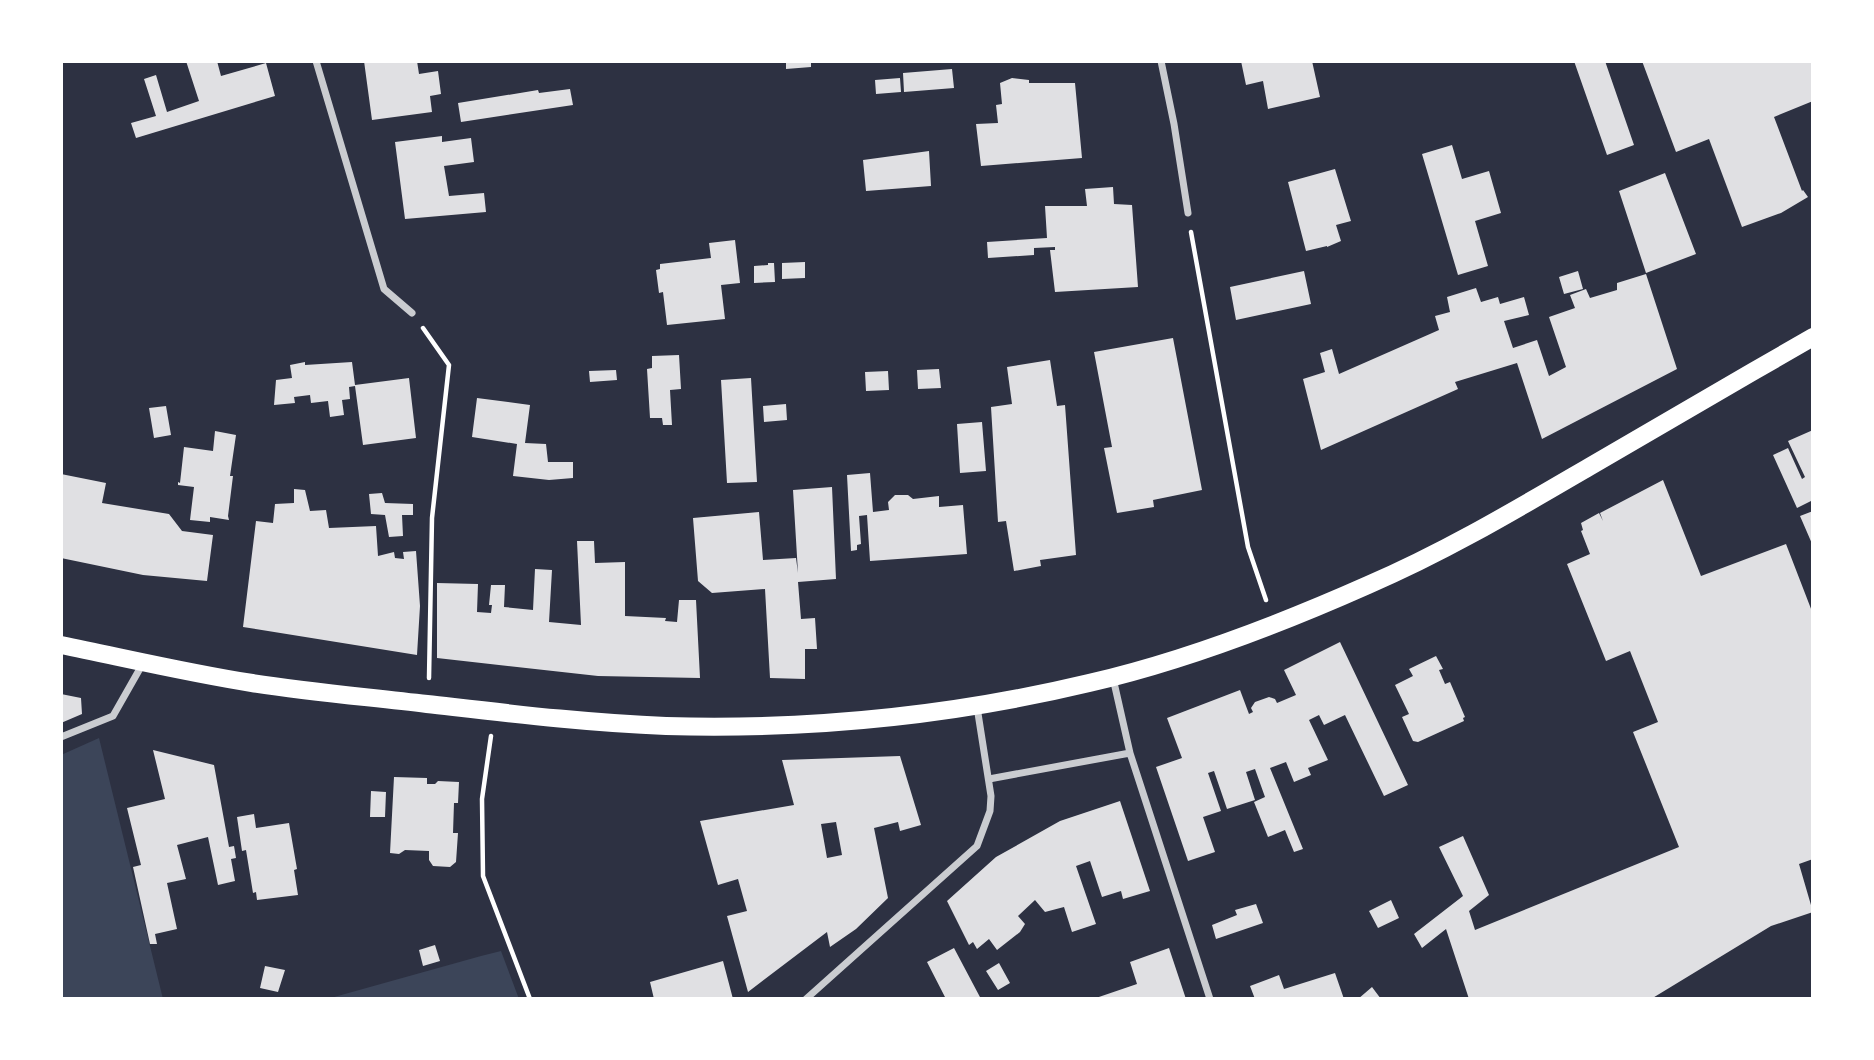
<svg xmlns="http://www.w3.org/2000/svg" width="1874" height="1060" viewBox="0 0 1874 1060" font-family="Roboto,sans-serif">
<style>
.green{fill:#3c4559}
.building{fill:#e0e0e3;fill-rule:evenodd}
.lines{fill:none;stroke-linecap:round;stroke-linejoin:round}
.path{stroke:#fff;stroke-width:4.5}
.minor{stroke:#caccd0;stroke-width:7}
.primary{stroke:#fff;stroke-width:18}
</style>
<rect width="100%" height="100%" fill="#2d3142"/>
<path class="green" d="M99 738 163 999H61V755Z
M501 951 519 999H327L481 956Z"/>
<path class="building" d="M186 61H217L221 76 266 63 275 96 136 138 131 123 156 116 144 79 156 75 167 112 199 101Z
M364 61H417L419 74 438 71 441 94 430 96 432 112 372 120Z
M786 61H811V67L786 69Z
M1241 61H1312L1320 97 1268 109 1263 81 1246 85Z
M1574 61H1605L1634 145 1607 155Z
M1642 61H1813V101L1774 117 1802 191 1803 190 1808 197 1781 213 1742 227 1709 139 1676 152Z
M952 69 954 88 904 92 903 73Z
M900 78 901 92 876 94 875 80Z
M1012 78 1029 80V83H1075L1082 158 981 166 976 124 998 123 996 105 1002 104 1000 83Z
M570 89 573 105 461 122 458 103 538 90 539 93Z
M442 136V142L471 138 474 162 444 166 449 196 484 193 486 212 405 219 395 142Z
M1452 145 1462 179 1489 171 1501 213 1475 221 1488 266 1458 275 1422 154Z
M929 151 931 186 866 191 863 160Z
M1335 169 1351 221 1336 225 1341 241 1327 247V246L1306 251 1288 182Z
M1665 173 1696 254 1646 273 1619 191Z
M1113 187 1114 204 1132 205 1138 287 1055 292 1050 250H1055V247L1034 248V255L988 258 987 242 1047 238 1045 206H1087L1085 189Z
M735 240 740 283 721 285 725 319 667 325 663 292 659 293 656 270 660 269V264L711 258 709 243Z
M805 262V278L782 279V263Z
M768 263H774L775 282 754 283V266L768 265Z
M1304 271 1311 304 1236 320 1230 287Z
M1578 271 1583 289 1564 294 1559 277Z
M1646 274 1677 369 1542 439 1517 363 1455 382 1458 389 1321 450 1303 379 1325 372 1320 353 1332 349 1339 374 1439 330 1435 316 1450 312 1447 297 1476 288 1481 302 1498 297 1500 304 1524 297 1529 315 1504 321 1513 348 1537 340 1549 376 1566 367 1549 317 1575 308 1570 295 1586 289 1590 298 1617 290V283Z
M1173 338 1202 490 1153 500 1154 507 1117 513 1104 448 1112 447 1094 352Z
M679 355 681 389 670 390 672 425H663L662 418H650L647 369 652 368V356Z
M1050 360 1057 406 1065 405 1076 555 1040 560 1041 566 1014 571 1006 521 998 522 991 407 1012 404 1007 367Z
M305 362V365L352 362 355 385 409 378 416 438 363 445 355 386 349 387 350 399 342 400 344 415 330 417 328 401 311 403 310 395 294 397 295 403 274 405 276 380 292 378 290 365Z
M939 369 941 388 918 389 917 370Z
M616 370 617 380 590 382 589 371Z
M888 371 889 390 866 391 865 372Z
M751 378 757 482 727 483 721 380Z
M477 398 530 405 525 443 546 444 548 462H573V478L549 480 513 476 517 444 472 437Z
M786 404 787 420 764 422 763 406Z
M166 406 171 435 154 438 149 408Z
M982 422 986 471 960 473 957 424Z
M1813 430V500L1797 508 1773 455 1788 448 1802 479 1805 477 1788 441Z
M215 431 236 435 230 476H233L228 516 229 520 210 517V522L190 520 194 487 178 485V482L180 483 184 447 213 451Z
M870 473 873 512 889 510 888 502 895 495H908L913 499 939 496V507L963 505 967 554 870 561 867 515 859 516 861 544 857 545V550L851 551 847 475Z
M61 474 106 483 102 503 169 514 182 531 213 535 207 581 143 575 61 558Z
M1663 480 1701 576 1786 544 1813 614V859L1799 864 1813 912 1771 926 1651 999H1469L1446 929 1422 948 1414 934 1463 896 1439 847 1463 836 1489 895 1469 911 1475 930 1679 847 1633 732 1658 722 1630 651 1606 661 1567 564 1590 554 1581 531 1583 530 1581 523 1599 513 1603 521 1600 513Z
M832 487 836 579 798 582 801 619 815 618 817 649H805V679L770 678 765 589 712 593 698 581 693 518 759 512 763 560 796 558 798 573 793 490Z
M294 489 305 490 310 511 326 510 329 528 376 526 378 556 394 552 395 558 404 559 403 552 416 551 420 606 417 655 243 627 256 521 273 523 275 504 294 503Z
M382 493 385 503 413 504V515H402L403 536 389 537 385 515 371 514 369 494Z
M1813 511V546L1800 516Z
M577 541H594L595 563 625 562V616L666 618 665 621 677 622 679 600H696L700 678 598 676 437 658V583L478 584 477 612 491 613 492 605H489L491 585H505L504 607 533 610 535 569 552 570 549 622 581 625Z
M1340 642 1408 785 1384 796 1345 715 1324 725 1319 715 1309 720 1328 760 1308 768 1311 775 1294 782 1286 762 1270 768 1303 849 1294 852 1285 830 1268 837 1254 802 1265 797 1255 769 1246 772 1255 800 1227 809 1214 771 1208 773 1221 811 1203 817 1215 852 1188 861 1156 767 1182 758 1167 718 1240 690 1249 714 1253 712 1251 708 1255 702 1269 697 1275 699 1277 703 1296 695 1284 670Z
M1436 656 1443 669 1439 670 1445 684 1450 682 1465 717 1463 718 1464 721 1418 742 1413 741 1402 717 1409 714 1395 685 1413 676 1409 669Z
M61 694 81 698 82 714 61 723Z
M153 750 214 765 229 847 234 846 236 858 231 859 235 881 218 885 208 837 177 845 186 879 167 883 177 929 155 934 157 944H150L133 867 141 865 127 808 165 799Z
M900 756 921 825 900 831 898 822 874 828 888 898 856 929 830 947 827 932 748 992 727 916 747 911 738 879 718 885 700 821 794 805 782 760ZM836 822 842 855 827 858 821 824Z
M394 777 427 778V784H435L438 781 459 782 458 803H454L453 833H458L456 862 450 867 433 866 429 860V851L405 850 399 854 390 853Z
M371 791 386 792 385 817H370Z
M1120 801 1150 891 1123 899 1121 891 1102 897 1090 861 1076 866 1096 924 1072 932 1064 907 1045 912 1035 900 1018 916 1025 924 1020 932 997 950 989 939 977 949 973 942 969 945 947 901 996 857 1060 821Z
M254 814 256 828 289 823 297 869 294 870 298 895 257 900 256 892 253 893 246 850 242 851 237 817Z
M1391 900 1399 918 1378 928 1369 911Z
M1256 904 1263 923 1216 939 1212 925 1237 915 1235 910Z
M435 945 440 961 423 966 419 950Z
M954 948 981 999H946L927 962Z
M1169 948 1186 999H1093L1137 984 1130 962Z
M723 961 733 999H654L650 982Z
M999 963 1010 983 998 990 986 971Z
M265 966 285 970 278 992 260 988Z
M1335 973 1344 999H1255L1250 986 1279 975 1284 989Z
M1372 987 1381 999H1358Z"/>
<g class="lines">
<path class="path" d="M1191 232 1248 547 1266 600
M423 328 449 365 432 518 429 678
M491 736 482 799 483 876 530 999"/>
<path class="minor" d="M316 61 384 289 412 313
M1161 61 1174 124 1188 213
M1113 678 1130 753 1210 999
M61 737 113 716 142 665
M989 779 1130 753
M806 999 977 846 990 811 991 796 977 707"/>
<path class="primary" d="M61 645C125 658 188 673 252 683 310 692 369 697 427 704 506 713 586 723 666 726 808 730 951 716 1089 683 1185 661 1278 625 1368 585 1445 552 1517 509 1589 467 1663 424 1738 380 1813 337"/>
</g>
<rect width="1874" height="1060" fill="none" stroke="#ffffff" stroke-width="126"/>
</svg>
